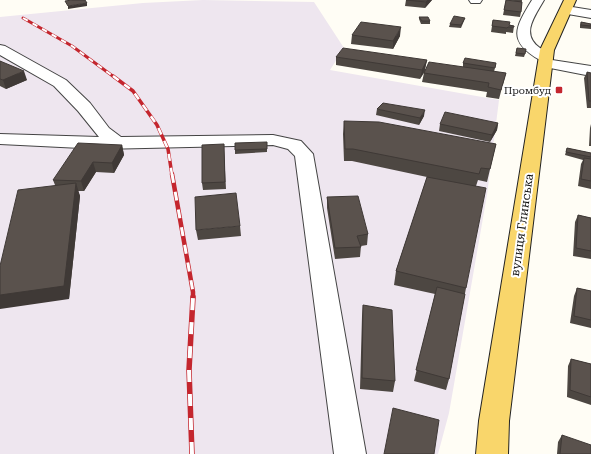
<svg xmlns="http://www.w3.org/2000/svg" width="591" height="454" viewBox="0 0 591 454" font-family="'Roboto Serif',serif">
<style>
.industrial{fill:#eee6ef}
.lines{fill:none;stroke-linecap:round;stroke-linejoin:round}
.minor-casing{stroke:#444;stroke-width:2}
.major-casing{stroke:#222;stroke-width:2}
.minor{fill:#fff;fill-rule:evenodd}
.major{fill:#f9d66b;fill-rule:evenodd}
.rail-far3-casing{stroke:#c4262e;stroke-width:3}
.rail-far2-casing{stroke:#c4262e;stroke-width:3.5}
.rail-far1-casing{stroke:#c4262e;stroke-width:4.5}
.rail-casing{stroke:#c4262e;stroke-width:5.5}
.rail-far3{stroke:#fff;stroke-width:2;stroke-dasharray:5.5;stroke-linecap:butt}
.rail-far2{stroke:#fff;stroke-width:2.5;stroke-dasharray:7;stroke-linecap:butt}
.rail-far1{stroke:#fff;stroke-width:3;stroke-dasharray:9;stroke-linecap:butt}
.rail{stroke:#fff;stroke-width:4;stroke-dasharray:12;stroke-linecap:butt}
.wall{fill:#4d4742}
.shaded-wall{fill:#3f3936}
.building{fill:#5a524d;stroke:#3f3936}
.poi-dot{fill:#c4262e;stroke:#fff;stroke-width:1.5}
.labels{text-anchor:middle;stroke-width:4;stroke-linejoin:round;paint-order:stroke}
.far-poi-label{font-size:10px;fill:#111;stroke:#fff;text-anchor:end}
.street-label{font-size:12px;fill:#111;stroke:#fff}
</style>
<rect width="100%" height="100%" fill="#fffdf5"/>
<path class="industrial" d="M203 0 314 2 344 48 330 70 499 100 487 195 449 413 438 454H0V17L143 3Z"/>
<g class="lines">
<defs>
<path id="minor" d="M469 0H482L480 3H471Z
M532 0H544C535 16 520 34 540 48 545 51 550 52 553 57L552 60 591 66V76L540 66 538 63 540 60C507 41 515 28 532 0Z
M566 6 591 10V18L562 13 560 10 562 7Z
M0 45 5 46 66 80 90 103 109 128 121 137 273 135 301 141 313 154 366 454H334L295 156 288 149 273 145 101 149 0 144V134L99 137 78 111 54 86 0 55Z"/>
<path id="major" d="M564 0H576L554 50 509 421 508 454H476L479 421 540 50Z"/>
</defs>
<use href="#minor" class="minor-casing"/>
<use href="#major" class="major-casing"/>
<use href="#minor" class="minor"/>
<use href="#major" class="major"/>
<defs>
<path id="rail-far3" d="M23 18 72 46 114 77"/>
<path id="rail-far2" d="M113 76 133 91 157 125 168 149 172 175"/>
<path id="rail-far1" d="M172 174 193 292V298"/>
<path id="rail" d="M192 454 189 370 193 297"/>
</defs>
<use href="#rail-far3" class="rail-far3-casing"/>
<use href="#rail-far2" class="rail-far2-casing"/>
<use href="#rail-far1" class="rail-far1-casing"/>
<use href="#rail" class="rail-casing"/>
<use href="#rail-far3" class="rail-far3"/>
<use href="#rail-far2" class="rail-far2"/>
<use href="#rail-far1" class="rail-far1"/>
<use href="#rail" class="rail"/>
</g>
<path class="wall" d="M406 0H432L425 8 405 6Z
M506 0 515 1 509 0H522L521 12 520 17 503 15Z
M419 17 430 21V24H421L419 19Z
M465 18 464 21 461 28 449 27 450 24Z
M493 20 514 26 513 33 506 32V34L491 32Z
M581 22 591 24V29L580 28V25Z
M352 35 400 36 393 49 351 44Z
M517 48 525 54 524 57 515 56Z
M336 57 427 60 425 69 463 67V63H496L494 72 506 73 499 99 486 97 487 92 422 82 424 73 420 79 336 65Z
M0 61 27 80 6 89 0 86Z
M587 72 591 73V108H587L584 78Z
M377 109 424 116 419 125 376 115Z
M344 121 496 144 487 182 478 180 476 186 466 288 449 379 446 390 414 381 435 294 394 285 396 271 427 177 352 161H344L343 134Z
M498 123 497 130 490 142 439 131 440 124Z
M591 124V146H589L590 128Z
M267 142V152L235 154V150Z
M122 145 124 155 114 173 96 172 84 191H78L80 196 69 299 55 185 53 180Z
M567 148 591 153V189L578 186 581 164 583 160 565 155Z
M224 151 226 189 203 190 202 183Z
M327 197 368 234 367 245 361 246 360 257 335 259 327 208Z
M578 215 591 218V259L573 256 575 222Z
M240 226 241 236 198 240 196 230Z
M577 288 591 291V328L570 323 574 296Z
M363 305 395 381 393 392 360 389 362 316Z
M571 359 591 364V405L567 397 568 366Z
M562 435 591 454H557L558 442Z"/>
<path class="shaded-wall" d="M428 0H432L425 8 426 2Z
M87 3V6L68 9V6Z
M401 27 400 36 393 49V41Z
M427 60 425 69 420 79 422 70Z
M24 71 27 80 6 89 3 80Z
M425 110 424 116 419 125 420 118Z
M498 123 497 130 490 142 492 135Z
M122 145 124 155 114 173 112 163Z
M93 162 96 172 84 191 81 181Z
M76 183 80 196 69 299 0 309V295Z"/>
<path class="building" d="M72 0H85L87 3 68 6 65 1Z
M406 0H428L426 2Z
M506 0 522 2 521 12 504 10Z
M454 16 465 18 461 25 450 24Z
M419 17H428L430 21H422Z
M493 20 510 22 509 25 514 26V27H508L507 28 492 26Z
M361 22 401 27 393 41 352 35Z
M581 22 591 24V26L581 25Z
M343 48 427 60 422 70 336 57Z
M517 48 526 49 525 54 516 53Z
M465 58 496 63 495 68 463 63Z
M0 61 24 71 3 80 0 79Z
M429 62 506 73 501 90 488 87 489 83 424 73Z
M587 72 591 73V101H589Z
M383 103 425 110 420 118 377 109Z
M445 112 498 123 492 135 440 124Z
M344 121 379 122 496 144 490 169 481 168 479 174 353 149H345Z
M267 142V149L235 150V143Z
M78 143 122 145 112 163 93 162 81 181 53 180Z
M224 144 225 182 202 183V145Z
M567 148 591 153V157L566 152Z
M584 158 591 159V181L581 179Z
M427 177 486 188 466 288 396 271Z
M76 183 64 286 0 295V266L18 190Z
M236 193 240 226 196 230 195 197Z
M358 196 368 234 357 236 361 247 335 248 327 197Z
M578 215 591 218V251L576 248Z
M437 287 465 294 449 379 416 370Z
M577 288 591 291V320L574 316Z
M363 305 392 310 395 381 362 378Z
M571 359 591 364V397L570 390Z
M393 408 439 420 434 454H384Z
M562 435 591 445V454H560Z"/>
<rect class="poi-dot" x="555" y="86" width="8" height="8" rx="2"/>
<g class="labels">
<g class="far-poi-label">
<text x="551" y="94">Промбуд</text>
</g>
<g class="street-label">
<text transform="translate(522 225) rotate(-82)" y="4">вулиця Глинська</text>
</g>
</g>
</svg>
